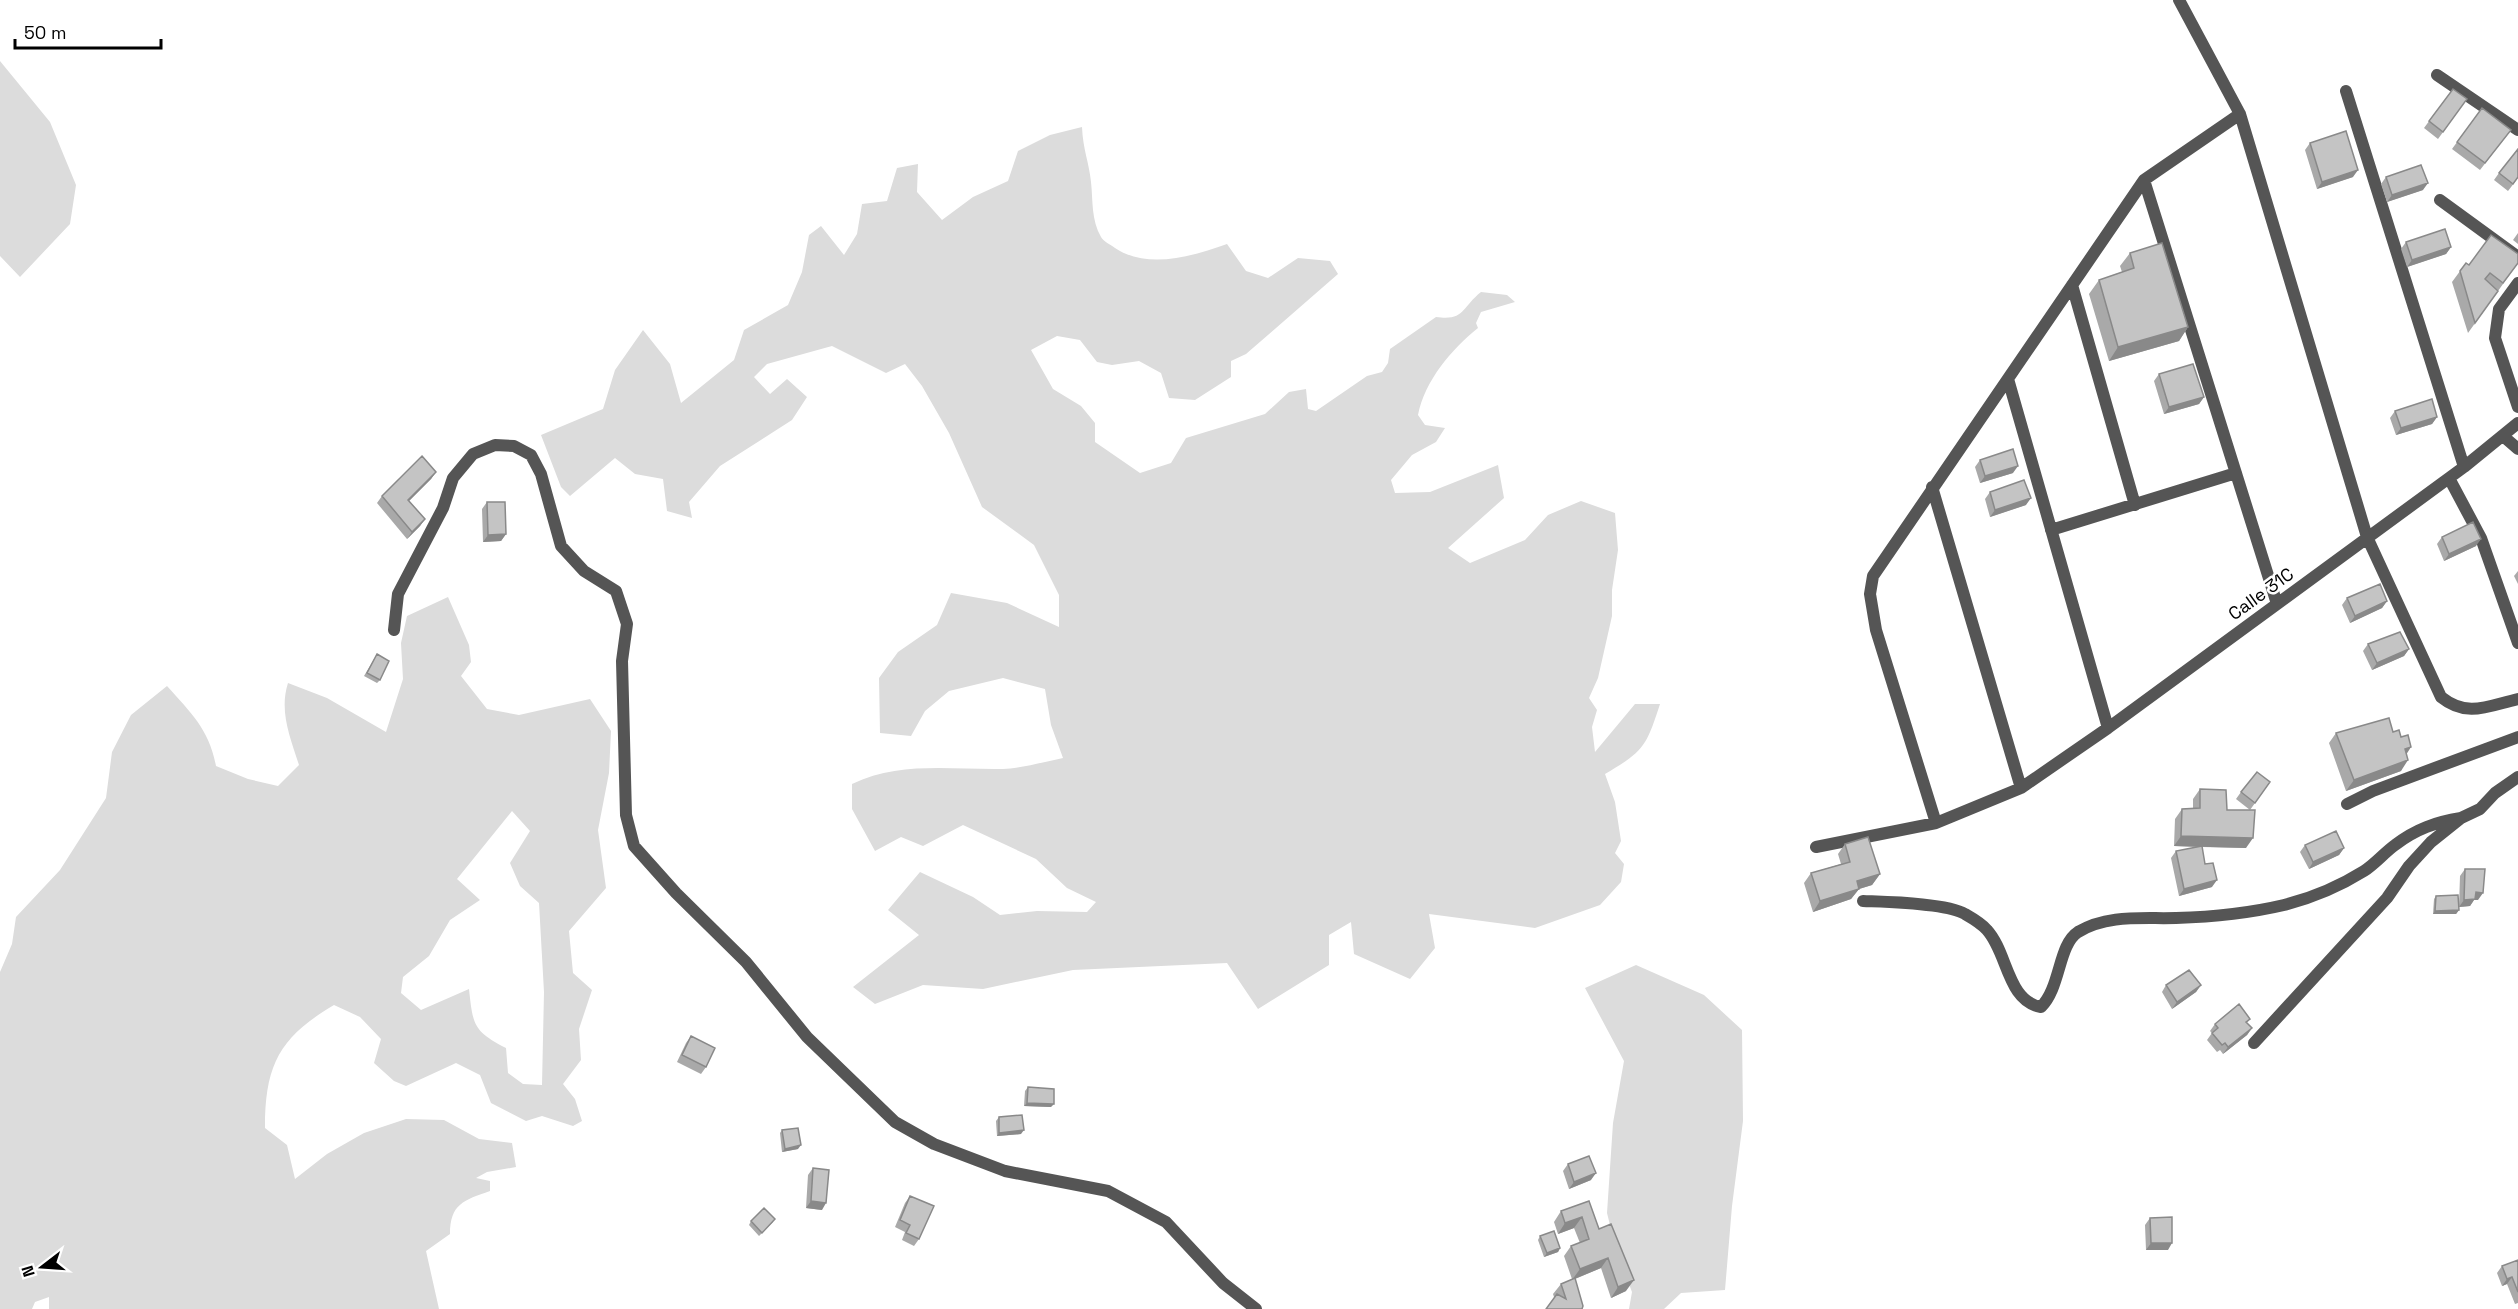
<svg xmlns="http://www.w3.org/2000/svg" width="2518" height="1309" viewBox="0 0 2518 1309" font-family="'Space Grotesk',sans-serif">
<style>
.green{fill:#dcdcdc;fill-rule:evenodd}
.lines{fill:none;stroke-linecap:round;stroke-linejoin:round}
.street{stroke:#555;stroke-width:12}
.wall{fill:#a9a9a9}
.shaded-wall{fill:#898989}
.building{fill:#c4c4c4;stroke:#898989;stroke-width:1.5}
.labels{text-anchor:middle;stroke-width:5;stroke-linejoin:round;paint-order:stroke}
.street-label{font-size:18px;fill:#000;stroke:#fff}
</style>
<rect width="100%" height="100%" fill="#fff"/>
<path class="green" d="M0 61 50 122 76 185 70 224 20 277 0 256Z
M1082 127C1083 150 1089 162 1091 182 1093 200 1091 220 1101 237 1103 241 1111 245 1115 248 1148 270 1193 256 1227 244L1246 271 1268 278 1298 258 1330 261 1338 274 1246 354 1231 361V377L1195 400 1169 398 1161 373 1139 361 1112 365 1097 362 1080 340 1057 336 1031 350 1053 389 1081 406 1095 423V442L1140 473 1171 463 1186 438 1265 414 1289 392 1306 389 1308 409 1316 411 1367 376 1382 372 1388 363 1390 349 1436 317C1465 321 1461 308 1481 292L1507 295 1515 302 1481 312 1476 323 1478 328C1452 349 1425 380 1418 415L1425 425 1445 428 1436 442 1412 455 1391 480 1395 493 1430 492 1498 465 1504 498 1448 548 1470 563 1525 540 1548 515 1581 501 1615 513 1618 550 1612 590V616L1598 678 1589 698 1597 710 1592 727 1595 752 1635 704H1660C1646 747 1644 751 1605 774L1615 802 1621 841 1615 853 1624 864 1621 882 1600 905 1535 928 1429 914 1435 948 1410 979 1354 954 1351 922 1329 935V965L1258 1009 1227 963 1073 970 983 989 923 985 875 1004 853 987 919 935 888 910 920 872 973 897 1000 915 1037 911 1087 912 1096 902 1067 888 1036 859 963 825 923 846 901 837 875 851 852 809V784C900 761 951 770 1003 769 1022 768 1044 762 1063 758L1051 725 1045 689 1003 678 949 691 925 711 911 736 880 733 879 678 898 652 937 625 951 593 1007 603 1059 627V595L1034 545 982 507 949 433 922 386 905 364 886 373 832 346 767 364 754 377 770 394 787 379 807 397 792 420 720 466 689 502 692 518 667 511 663 479 635 474 615 458 570 496 561 487 541 435 603 409 615 370 643 330 670 364 681 403 734 360 744 330 788 305 802 272 809 235 821 226 844 255 857 234 862 204 887 201 897 168 918 164 917 192 942 220 973 197 1008 181 1018 151 1050 135Z
M448 597 469 645 471 662 461 676 487 709 519 715 590 699 611 731 609 773 598 830 606 888 569 931 573 973 592 990 579 1029 581 1060 563 1084 575 1099 582 1121 573 1126 542 1116 526 1121 491 1103 480 1075 456 1063 406 1086 394 1081 374 1063 381 1039 360 1017 334 1005C280 1037 265 1064 265 1128L287 1145 295 1179 327 1154 364 1133 406 1119 444 1120 479 1139 512 1143 516 1167 487 1172 476 1178 490 1181V1191C464 1200 450 1204 450 1234L426 1251 439 1309H49V1297L35 1302 32 1309H0V972L12 944 16 917 60 870 106 798 112 752 131 715 167 686C191 713 209 729 216 766L248 779 278 786 299 765C290 737 279 711 288 683L327 698 386 732 403 679 401 643 407 616ZM512 811 530 831 510 863 520 886 539 903 544 992 542 1085 523 1084 508 1073 506 1048C473 1031 473 1025 469 989L421 1010 401 993 403 977 429 956 450 920 480 900 457 879Z
M1636 965 1704 995 1742 1030 1743 1121 1732 1206 1725 1290 1681 1293 1664 1309H1629L1632 1292 1617 1253 1607 1213 1613 1123 1624 1061 1585 988Z"/>
<g class="lines">
<path class="street" d="M2179 0 2240 114 2367 537 2441 697C2467 718 2488 706 2518 699
M2437 75 2518 130
M2346 91 2464 467
M2144 180 2277 604
M2440 200 2518 257
M2518 283 2499 309 2495 338 2518 407
M2072 285 2135 505
M2008 379 2108 728
M2503 436 2518 449
M2449 478 2481 538 2518 643
M1932 487 2021 788
M2051 530 2236 473
M394 630 398 594 443 508 453 478 473 454 495 445 514 446 531 455 541 474 561 546 584 571 616 591 627 624 622 661 626 815 634 846 676 893 746 962 807 1037 895 1122 934 1144 1005 1171 1108 1191 1166 1222 1223 1283 1256 1309
M2347 804 2373 791 2518 737
M1936 823 1876 630 1870 594 1873 576 2144 180 2240 114
M1816 847 1936 823 2021 788 2108 728 2464 467 2518 423
M1863 901C1886 902 1947 903 1965 914 1972 918 1982 924 1987 930 2008 953 2007 1001 2041 1007 2061 987 2058 945 2078 932 2108 914 2143 919 2176 918 2211 917 2250 913 2284 905 2312 898 2340 886 2364 871 2375 864 2384 853 2395 845 2416 829 2436 822 2461 818
M2254 1043 2387 898 2409 866 2431 842 2461 818 2480 809 2495 793 2518 777"/>
</g>
<path class="wall" d="M2453 89 2467 99 2438 139 2424 128Z
M2482 108 2511 130 2480 170 2452 149Z
M2310 143 2353 177 2317 189 2305 150Z
M2499 173 2518 178 2508 191 2494 180Z
M2386 177 2423 190 2387 202 2381 184Z
M2518 233V244L2513 240Z
M2406 242 2451 247 2446 254 2407 267 2401 249Z
M2130 253 2188 327 2179 341 2109 361 2089 294 2099 280 2122 272 2120 266Z
M2466 263 2469 265 2518 263 2468 333 2452 282Z
M2159 374 2204 397 2199 404 2164 414 2154 381Z
M2395 411 2437 417 2432 424 2396 435 2390 418Z
M1980 460 2013 473 1980 483 1975 467Z
M436 472 431 479 409 501 425 519 420 526 407 539 377 503 382 496Z
M1990 492 2026 505 1990 517 1985 499Z
M487 502 506 534 501 541 483 542 482 509Z
M2442 537 2476 546 2444 561 2437 544Z
M2518 571V584L2514 576Z
M2347 598 2387 601 2382 608 2350 623 2342 605Z
M2368 644 2409 649 2404 656 2372 670 2363 651Z
M377 654 380 680 377 683 364 676Z
M2393 732 2401 737 2406 754 2401 771 2346 791 2329 743 2336 733Z
M2270 782 2250 810 2246 848 2202 847 2205 864 2212 887 2179 896 2171 858 2176 851 2197 847 2174 846 2175 819 2182 809 2193 808V799L2200 789 2227 810H2250L2236 799 2241 792Z
M1845 844 1880 874 1872 885 1859 889 1851 899 1813 912 1804 883 1811 873 1841 864 1838 854Z
M2305 845 2344 848 2339 855 2309 869 2300 852Z
M2465 869 2478 900H2474L2470 906 2459 907 2460 876Z
M2436 896 2459 910 2456 914H2433L2434 899Z
M2166 985H2201L2196 992 2172 1009 2162 992Z
M2250 1019 2247 1023 2252 1028 2247 1035 2223 1054 2220 1050 2217 1052 2207 1040 2212 1033 2210 1031 2215 1024Z
M691 1036 706 1067 701 1074 677 1062 686 1043Z
M1028 1087 1051 1107 1024 1106 1025 1091Z
M999 1117 1021 1134 997 1136 996 1121Z
M782 1130 798 1149 782 1152 780 1133Z
M1568 1164 1591 1180 1569 1189 1563 1171Z
M813 1168 822 1210 806 1208 808 1175Z
M910 1196 919 1239 914 1246 902 1240 905 1232 895 1227 905 1203Z
M1589 1201 1599 1229 1626 1291 1611 1298 1601 1268 1575 1279 1582 1309 1554 1297 1553 1294 1561 1284 1572 1279 1564 1256 1571 1246 1580 1243 1574 1228 1558 1234 1554 1222 1561 1211Z
M2150 1218 2168 1250H2146L2145 1225Z
M751 1221 773 1222 759 1236 749 1225Z
M1540 1236 1560 1248 1558 1252 1544 1257 1538 1240Z
M2518 1260V1303L2515 1304 2507 1284 2502 1286 2497 1273 2502 1266Z"/>
<path class="shaded-wall" d="M2358 170 2353 177 2317 189 2322 182Z
M2428 183 2423 190 2387 202 2392 195Z
M2451 247 2446 254 2407 267 2412 260Z
M2188 327 2179 341 2109 361 2118 347Z
M2204 397 2199 404 2164 414 2169 407Z
M2437 417 2432 424 2396 435 2401 428Z
M2018 466 2013 473 1980 483 1985 476Z
M436 472 431 479 403 507 408 500Z
M2031 498 2026 505 1990 517 1995 510Z
M425 519 420 526 407 539 412 532Z
M506 534 501 541 483 542 488 535Z
M2481 539 2476 546 2444 561 2449 554Z
M2387 601 2382 608 2350 623 2355 616Z
M2409 649 2404 656 2372 670 2377 663Z
M2411 747 2404 758 2405 749Z
M2408 760 2401 771 2346 791 2354 780Z
M2181 836 2253 838 2246 848 2174 846Z
M2344 848 2339 855 2309 869 2313 862Z
M1880 874 1872 885 1859 889 1851 899 1813 912 1820 901 1857 881Z
M2217 880 2212 887 2179 896 2184 889Z
M2476 892 2483 893 2478 900H2474L2470 906 2459 907 2464 900Z
M2459 910 2456 914H2433L2435 911Z
M2201 985 2196 992 2172 1009 2177 1002Z
M2252 1028 2247 1035 2223 1054 2228 1047Z
M1027 1103 1054 1104 1051 1107 1024 1106Z
M1024 1130 1021 1134 997 1136 999 1133Z
M801 1145 798 1149 782 1152 785 1149Z
M1596 1173 1591 1180 1569 1189 1574 1182Z
M811 1201 826 1203 822 1210 806 1208Z
M1582 1217 1574 1228 1558 1234 1565 1223Z
M2151 1243H2172L2168 1250H2146Z
M1560 1248 1558 1252 1544 1257 1547 1253Z
M1608 1258 1601 1268 1572 1280 1580 1269Z
M2512 1277 2507 1284 2502 1286 2507 1279Z
M1634 1280 1626 1291 1611 1298 1618 1287Z"/>
<path class="building" d="M2453 89 2467 99 2443 132 2429 121Z
M2482 108 2511 130 2485 163 2457 142Z
M2346 131 2358 170 2322 182 2310 143Z
M2518 149V177L2513 184 2499 173Z
M2421 165 2428 183 2392 195 2386 177Z
M2445 229 2451 247 2412 260 2406 242Z
M2491 235 2518 254V263L2503 283 2490 273 2485 279 2498 291 2475 323 2460 271 2466 263 2469 265Z
M2162 243 2188 327 2118 347 2099 280 2134 268 2130 253Z
M2193 364 2204 397 2169 407 2159 374Z
M2432 399 2437 417 2401 428 2395 411Z
M2013 449 2018 466 1985 476 1980 460Z
M422 456 436 472 408 500 425 519 412 532 382 496Z
M2024 480 2031 498 1995 510 1990 492Z
M487 502H505L506 534 488 535Z
M2473 522 2481 539 2449 554 2442 537Z
M2380 584 2387 601 2355 616 2347 598Z
M2400 632 2409 649 2377 663 2368 644Z
M377 654 389 661 380 680 367 673Z
M2389 718 2393 732 2399 730 2401 737 2408 735 2411 747 2405 749 2408 760 2354 780 2336 733Z
M2257 772 2270 782 2255 803 2241 792Z
M2200 789 2226 790 2227 810H2255L2253 838 2181 836 2182 809 2200 808Z
M2336 831 2344 848 2313 862 2305 845Z
M1868 837 1880 874 1857 881 1859 889 1820 901 1811 873 1850 862 1845 844Z
M2202 846 2205 864 2213 863 2217 880 2184 889 2176 851Z
M2465 869H2485L2483 893 2476 892 2475 899 2464 900Z
M2458 895 2459 910 2435 911 2436 896Z
M2189 970 2201 985 2177 1002 2166 985Z
M2239 1004 2250 1019 2246 1022 2252 1028 2228 1047 2225 1043 2222 1045 2212 1033 2218 1028 2215 1024Z
M691 1036 715 1048 706 1067 682 1055Z
M1028 1087 1054 1089V1104L1027 1103Z
M1022 1115 1024 1130 999 1133V1117Z
M798 1128 801 1145 785 1149 782 1130Z
M1589 1156 1596 1173 1574 1182 1568 1164Z
M813 1168 829 1170 826 1203 811 1201Z
M910 1196 934 1206 919 1239 906 1233 910 1225 900 1220Z
M1589 1201 1599 1229 1611 1224 1634 1280 1618 1287 1608 1258 1580 1269 1571 1246 1589 1239 1582 1217 1565 1223 1561 1211Z
M764 1208 775 1219 762 1233 751 1221Z
M2172 1217V1243H2151L2150 1218Z
M1554 1231 1560 1248 1547 1253 1540 1236Z
M2518 1260V1292L2512 1277 2507 1279 2502 1266Z
M1575 1278 1583 1306 1582 1309H1546L1557 1294 1566 1299 1561 1284Z"/>
<g class="labels">
<g class="street-label">
<text transform="translate(2261 594) rotate(-36)" y="6">Calle 31C</text>
</g>
</g>
<g transform="translate(42 1267) rotate(253)" stroke="#ffffff" stroke-width="4.5" paint-order="stroke">
<path d="M0-4.5L10 22L0 15L-10 22Z" fill="#000000"/>
<text y="-9" font-size="16" font-weight="bold" text-anchor="middle" fill="#000000">N</text>
</g>
<path d="M15 39v9h146v-9" fill="none" stroke="#000000" stroke-width="3"/>
<text x="24" y="39" font-size="18" fill="#000000" stroke="#ffffff" stroke-width="4.5" paint-order="stroke">50 m</text>
</svg>
